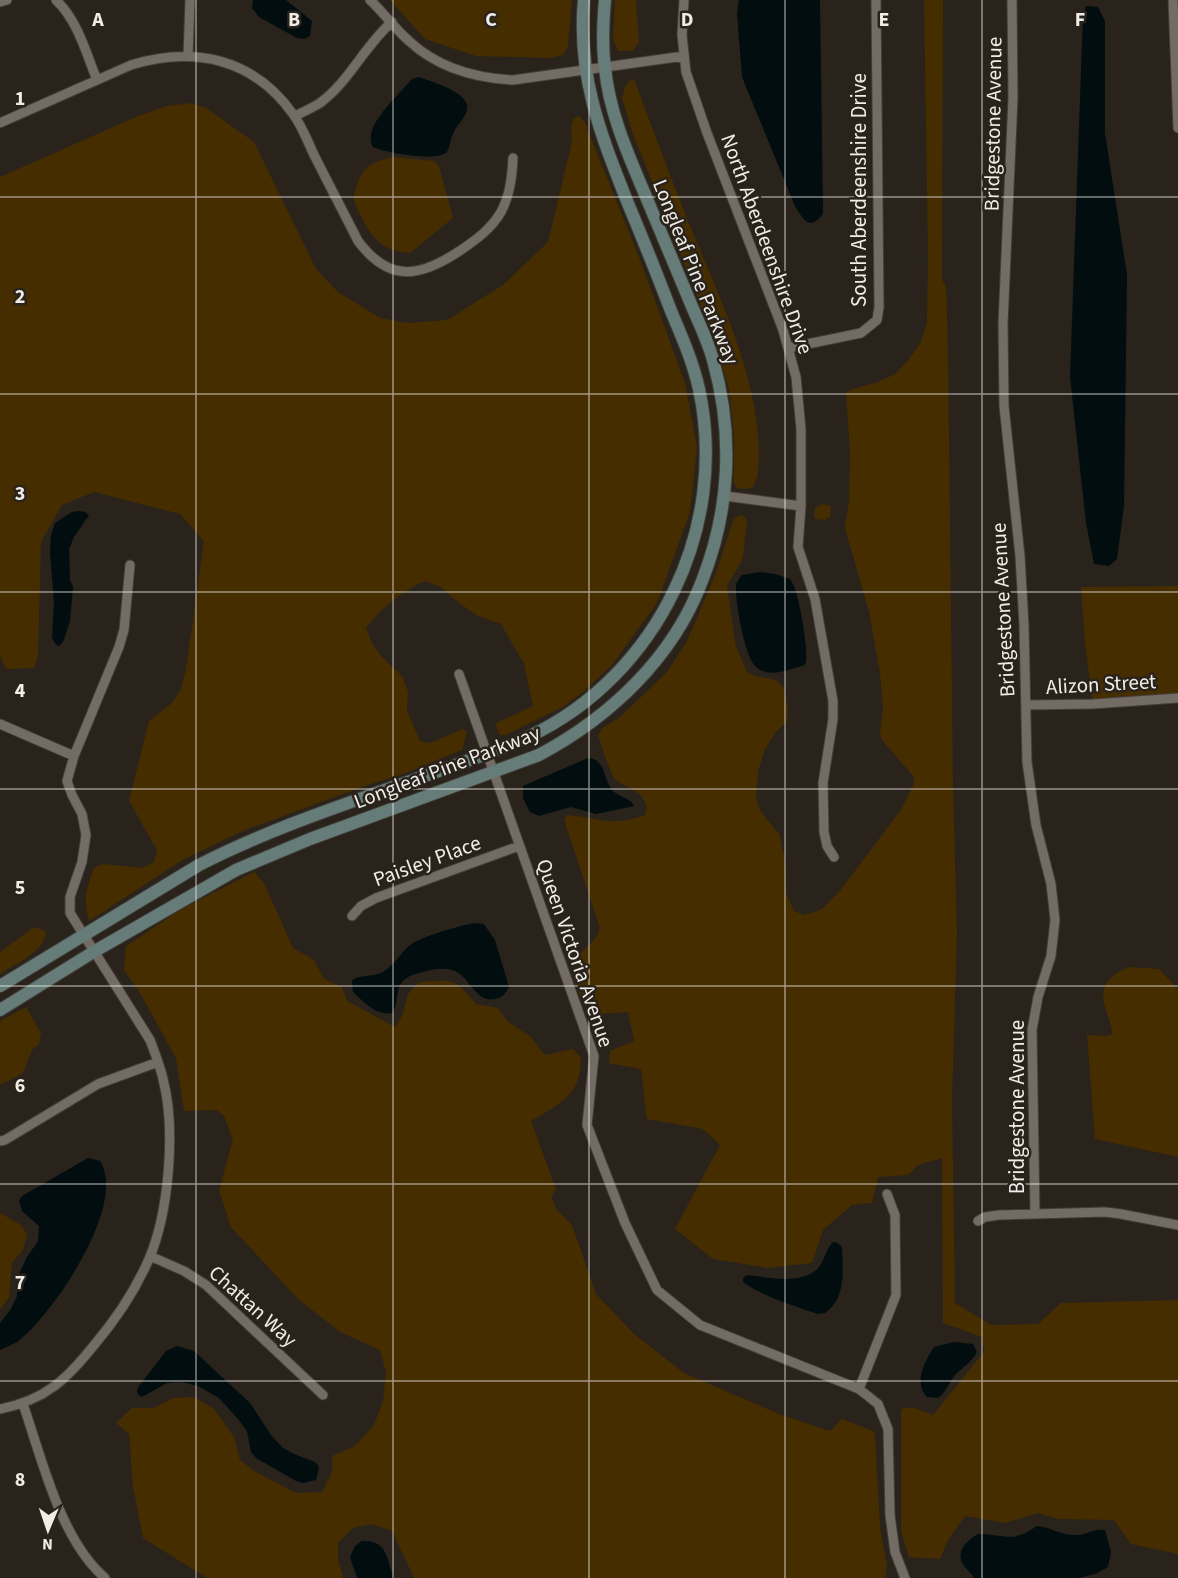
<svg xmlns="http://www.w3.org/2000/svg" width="1178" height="1578" viewBox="0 0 1178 1578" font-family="'Source Sans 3',sans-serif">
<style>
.green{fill:#462d00}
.water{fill:#010d0f}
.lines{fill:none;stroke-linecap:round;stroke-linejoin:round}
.minor-casing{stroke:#433e38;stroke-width:11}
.secondary-casing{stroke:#433e38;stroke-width:14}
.minor{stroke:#736c64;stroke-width:9}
.secondary{stroke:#657c79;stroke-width:12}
.grid{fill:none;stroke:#f0ece7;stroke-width:1.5;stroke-opacity:0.55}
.labels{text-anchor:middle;stroke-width:5;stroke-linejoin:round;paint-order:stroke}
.street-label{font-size:21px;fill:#f0ece7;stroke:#29231c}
.grid-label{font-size:20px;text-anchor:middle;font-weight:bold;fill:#f0ece7;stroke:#29231c;stroke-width:5;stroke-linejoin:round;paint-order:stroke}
</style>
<rect width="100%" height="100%" fill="#29231c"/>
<path class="green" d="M390 0H572L568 46 563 55 550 58 476 56 425 39Z
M615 0H636L639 42 633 51H618L613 39Z
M924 0H943L942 280 946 286 948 348 953 788 957 932 952 1101 955 1303 991 1325 1038 1324 1061 1303 1178 1300V1554L1131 1544 1114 1520 1059 1519 1038 1513 1005 1523 965 1516 947 1542 940 1559 909 1557 901 1531V1409L912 1407 933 1415 984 1352 982 1337 943 1323 942 1158 918 1165 908 1175 878 1177 872 1203 852 1205 823 1230 812 1263 768 1268 713 1259 675 1229 720 1145 703 1129 647 1119 641 1069 609 1063 610 1051 634 1041 628 1012 601 1014 582 999 574 981 579 955 596 938 600 928 564 820 567 815C599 818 612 827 645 815L647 807 641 795 614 779 605 757 598 735 602 728 620 717 667 672 687 641 716 573 734 518 742 515 747 520 743 558 727 586 736 647 747 672 755 676 776 680 784 688 788 709 787 721 775 733 765 749 758 771 756 798 761 812 779 834 785 860 786 893 794 911 804 915 821 910 839 892 900 811 914 784 913 776 882 740 880 732 883 709 880 673 869 612 845 528 849 500 850 452 846 393 853 389 878 382 895 374 910 358 921 342 927 322 928 256Z
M634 79C651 125 668 170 686 216 716 291 759 374 759 456 758 468 759 476 753 487L744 489 737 488 734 483V434L729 389 715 342 633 134 622 98 625 87 630 80Z
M192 103 206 108 254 142 316 269 338 292 380 318 408 323 447 320 503 285 548 242 572 142 571 129 573 119 579 116 585 123 641 262 685 383 697 447 690 512 657 603 612 665 583 692 561 708 506 735H500L497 730 496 723 533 706 524 664 501 624 476 615 454 599 441 587 425 581C402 591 381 608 366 628L372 643 381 656 402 676 408 692 407 711 420 741 430 743 463 729 467 732 462 750 403 774 365 786 245 830 184 859 89 921C83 898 86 890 94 868L103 864 142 868 154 862 157 850 129 801 149 721 172 703 181 689 186 669 204 541 180 514 94 492 62 505 41 542 38 656 34 668 6 669 0 656V177L138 116 167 106Z
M392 157 434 161 439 166 453 218 410 253C376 252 365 227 353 198 362 170 362 165 392 157Z
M822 504 831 506 830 517 825 520 816 519 814 517 815 508Z
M1178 586V698L1093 704 1085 644 1081 587Z
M254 872 264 883 293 948 314 960 324 979 342 987 347 1001 395 1027 402 1016 408 994 419 982C454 980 453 977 476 1004L498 1008 507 1021 531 1037 545 1055 573 1049 581 1058C581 1096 559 1104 531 1121L556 1189 551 1197 557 1210 572 1225 596 1294 634 1334 684 1373 779 1414 830 1431 842 1419 871 1430 875 1433 880 1527 887 1566 885 1578H414L392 1531 372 1524 353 1528 338 1543V1560L343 1578H207L143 1538 133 1487 129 1434 116 1423 132 1408H153L174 1398 194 1397 214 1409 234 1437 240 1460 254 1471 296 1493 322 1492 332 1472V1456L355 1446 374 1425 383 1401 386 1372 380 1350 340 1332 298 1299 231 1227 219 1190 233 1140 224 1116 217 1110 184 1111 176 1058 140 993 124 970 126 946 183 908Z
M34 927 46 931C45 952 16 963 0 974V952Z
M1130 967 1159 969 1178 989V1157L1095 1139 1087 1035 1107 1036 1112 1034C1111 1015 1094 995 1110 979 1116 973 1122 970 1130 967Z
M26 1007 41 1033 39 1044 32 1050 23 1073 0 1085V1021Z
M0 1213 21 1225 27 1235 23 1250 12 1263 9 1298 0 1309Z"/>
<path class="water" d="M253 0H286L312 21 310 36 304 39 297 38 259 17 252 8Z
M739 0H820L823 214C809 232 803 219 795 206L742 77 737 13Z
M1086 6 1098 7 1105 21V133L1127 275 1124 506 1117 559 1109 566 1094 564 1086 523 1070 377 1083 15Z
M419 77C432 82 471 93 467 109 466 118 456 125 453 134 450 140 450 146 447 152 436 162 387 153 373 147 361 127 399 95 412 79Z
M79 511 85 512 89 515 74 537 69 549 70 580 73 587 70 621 63 642 59 646 56 645 52 638 54 602 50 553 51 535 55 523 72 512Z
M760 572 775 574 790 579 793 584C799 595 810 655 805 665 791 669 769 679 756 667 745 658 735 602 736 587 736 582 739 579 742 575Z
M588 758C606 759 603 779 612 790 618 797 631 798 634 806L596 814 571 807 539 816 530 812 523 798V786Z
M475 923 484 924 495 940 509 987C505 994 503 997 495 999 477 1004 469 977 455 971 445 967 433 969 423 972 415 974 407 976 402 982 395 991 399 1004 392 1013 376 1016 364 1002 353 992L352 980C362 974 374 977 383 972 394 965 400 954 410 945 420 937 461 925 475 923Z
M88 1158 100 1161C128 1204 53 1315 17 1342 12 1345 6 1347 0 1350V1323L11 1309 17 1296V1278L27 1257 38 1241 39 1226 22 1211 19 1201 22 1196Z
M833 1242H836L842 1247C843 1270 846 1299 825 1313L818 1314C794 1306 764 1297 743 1282V1278L747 1275C767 1277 803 1286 819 1267 825 1259 826 1249 833 1242Z
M954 1342 973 1344 977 1352C972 1362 963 1367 956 1374 949 1382 946 1393 938 1398L927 1397C913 1382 925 1361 934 1347Z
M177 1346 194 1351 250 1403 271 1435 283 1448 294 1454 315 1462 319 1467 316 1480 303 1483 296 1481 256 1458 251 1452 247 1431 238 1419 219 1398 198 1386 181 1382 167 1383 142 1397 138 1395 137 1391 139 1386 166 1351Z
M1037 1526C1050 1527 1063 1536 1076 1535 1086 1535 1094 1528 1105 1530L1111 1552 1108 1567 1095 1574 1079 1578H974C971 1572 964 1568 962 1562 956 1550 969 1539 978 1534 1005 1534 1011 1544 1037 1526Z
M362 1541C388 1540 386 1558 394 1578H357L350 1557 355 1546Z"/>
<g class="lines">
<defs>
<path id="minor" d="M56 0C78 21 86 53 97 80
M370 0C384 13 395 29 409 41 438 68 474 78 513 80L684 56
M684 0 682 35 686 72 707 133 783 330 796 377 801 429V506L798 547 815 599 833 701V719L823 783 824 832 827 846 834 857
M1012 0 1013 98 1003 323 1004 406 1020 556 1024 625 1027 762 1036 825 1051 884 1055 920 1051 956 1038 997 1032 1030 1035 1213
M1173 0 1178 128
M0 2 7 0
M188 56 190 0
M295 116C303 112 312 108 320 103 349 82 365 45 392 22
M0 123 131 65C194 46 253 58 293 114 302 126 308 142 314 155 329 184 343 212 358 241 390 284 421 277 461 250 477 239 491 229 501 212 510 195 512 177 513 158
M788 348 861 333 877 320 879 307 876 0
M725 496 801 506
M459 674 594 1056 587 1125 625 1223 657 1290 700 1325 859 1389 878 1404 888 1429 890 1515 895 1552 905 1578
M1026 705 1093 704 1178 698
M0 724 74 756
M352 916 361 906 376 898 519 846
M0 1141 5 1140 98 1084 158 1062
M978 1221 985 1217 999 1215 1105 1212 1121 1214 1178 1225
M150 1256 184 1271 206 1285 323 1395
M859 1389 896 1295 895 1215 887 1194
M23 1404C42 1459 60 1539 105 1578
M0 1409C46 1400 67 1379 95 1344 117 1318 135 1291 149 1259 169 1212 176 1129 163 1079 160 1066 155 1053 150 1040L70 913V897L82 862 86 835 82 814 72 795 67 781 74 756 119 647 124 630 130 565"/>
<path id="secondary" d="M0 986 199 865C273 827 352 802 430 774 464 762 498 751 530 736 658 675 729 527 699 389 693 362 682 337 671 311 657 274 642 237 627 201 600 133 577 74 584 0
M0 1010 95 951 236 870 310 839 539 755C610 717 673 658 702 581 730 510 734 434 713 360 707 338 696 317 688 297 673 262 659 227 644 192 627 152 609 111 605 68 602 46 603 22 605 0"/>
</defs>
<use href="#minor" class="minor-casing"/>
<use href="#secondary" class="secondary-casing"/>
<use href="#minor" class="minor"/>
<use href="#secondary" class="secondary"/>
</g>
<path class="grid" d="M196 0V1578M393 0V1578M589 0V1578M785 0V1578M982 0V1578M0 197H1178M0 394H1178M0 592H1178M0 789H1178M0 986H1178M0 1184H1178M0 1381H1178"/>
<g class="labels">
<g class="street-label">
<text transform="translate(993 124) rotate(-89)" y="7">Bridgestone Avenue</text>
<text transform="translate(859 190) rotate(-90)" y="7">South Aberdeenshire Drive</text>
<text transform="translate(767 244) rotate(70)" y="7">North Aberdeenshire Drive</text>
<text transform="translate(696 272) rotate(68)" y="7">Longleaf Pine Parkway</text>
<text transform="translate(1003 610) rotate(-93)" y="7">Bridgestone Avenue</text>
<text transform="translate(1101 684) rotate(-3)" y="7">Alizon Street</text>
<text transform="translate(447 767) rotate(-21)" y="7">Longleaf Pine Parkway</text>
<text transform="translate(427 861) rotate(-20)" y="7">Paisley Place</text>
<text transform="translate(575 953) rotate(71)" y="7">Queen Victoria Avenue</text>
<text transform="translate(1017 1107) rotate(-90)" y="7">Bridgestone Avenue</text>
<text transform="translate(253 1306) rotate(42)" y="7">Chattan Way</text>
</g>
</g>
<g class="grid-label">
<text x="98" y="26">A</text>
<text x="294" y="26">B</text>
<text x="491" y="26">C</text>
<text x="687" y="26">D</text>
<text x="884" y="26">E</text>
<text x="1080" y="26">F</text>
<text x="20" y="105">1</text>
<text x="20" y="303">2</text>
<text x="20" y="500">3</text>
<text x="20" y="697">4</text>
<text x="20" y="894">5</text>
<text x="20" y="1092">6</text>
<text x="20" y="1289">7</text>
<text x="20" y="1486">8</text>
</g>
<g transform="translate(48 1530) rotate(182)" stroke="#29231c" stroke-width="4.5" paint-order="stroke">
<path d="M0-4.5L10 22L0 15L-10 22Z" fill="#f0ece7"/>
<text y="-9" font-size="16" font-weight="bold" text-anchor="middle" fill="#f0ece7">N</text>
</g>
</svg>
